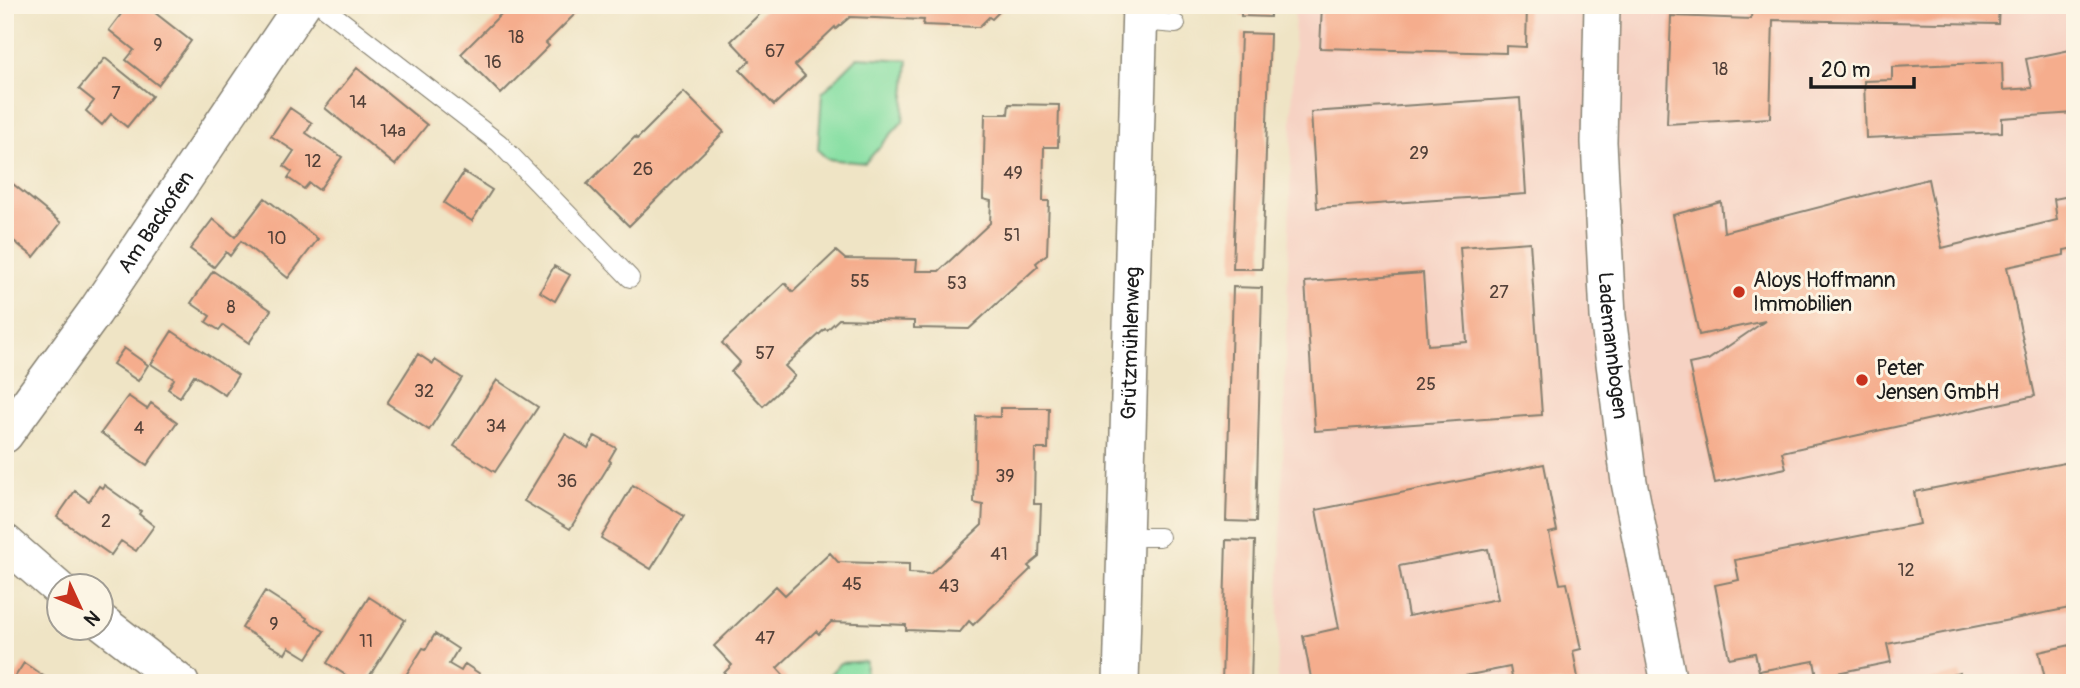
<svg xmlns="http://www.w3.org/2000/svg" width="2080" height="688" viewBox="0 0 2080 688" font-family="Pangolin,sans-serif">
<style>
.built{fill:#f6d2c3}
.green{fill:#86dfa3;stroke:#517e60;stroke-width:2}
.building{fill:#f5ad8d;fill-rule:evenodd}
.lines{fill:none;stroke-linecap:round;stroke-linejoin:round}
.lane-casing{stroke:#868070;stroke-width:20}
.street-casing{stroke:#868070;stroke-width:38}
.lane{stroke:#fff;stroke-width:18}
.street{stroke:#fff;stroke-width:35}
.poi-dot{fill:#c8321e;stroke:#fcf5e5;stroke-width:2.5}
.labels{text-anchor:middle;stroke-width:6;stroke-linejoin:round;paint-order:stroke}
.number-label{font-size:18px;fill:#524038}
.street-label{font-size:21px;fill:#1c1c1c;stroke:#fcf5e5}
.poi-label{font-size:21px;fill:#1c1c1c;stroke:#fcf5e5;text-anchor:start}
</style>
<rect width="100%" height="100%" fill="#fcf5e5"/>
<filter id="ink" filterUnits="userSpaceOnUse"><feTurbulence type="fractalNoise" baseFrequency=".0143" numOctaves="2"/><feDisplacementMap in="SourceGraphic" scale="14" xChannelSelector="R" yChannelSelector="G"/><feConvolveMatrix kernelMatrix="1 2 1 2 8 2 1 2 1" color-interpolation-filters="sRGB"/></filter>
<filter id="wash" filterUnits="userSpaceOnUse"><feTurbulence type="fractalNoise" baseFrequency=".00686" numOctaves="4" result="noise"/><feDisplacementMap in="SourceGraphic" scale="28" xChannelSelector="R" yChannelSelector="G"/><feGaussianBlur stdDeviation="1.57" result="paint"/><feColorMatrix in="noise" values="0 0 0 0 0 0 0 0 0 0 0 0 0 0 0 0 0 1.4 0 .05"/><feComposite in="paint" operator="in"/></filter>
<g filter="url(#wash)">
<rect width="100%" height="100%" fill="#efe4c5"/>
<path class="built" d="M1295 5H2075V683H1277Z"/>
<path class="green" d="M858 57 908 60 903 121 865 163 827 159 818 150 822 93Z
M866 661 865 683H822L840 663Z"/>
<g id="blocks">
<path class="building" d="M128 5H145L191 41 158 85 126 60 134 50 109 30Z
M510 5H584L546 43 549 46 501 94 461 54Z
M769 5H1006L992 19 989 17 979 27 923 25 924 20 850 17 836 29 835 27 795 65 805 76 774 105 740 70 750 61 731 41Z
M1241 5H1270V17L1241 16Z
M1322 5H1527L1526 47 1506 46V53L1320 48Z
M1752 5H1999L1998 24 1773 20 1770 118 1667 124 1671 16 1751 19Z
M1241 33 1270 34 1262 269H1233Z
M2075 49V113L2002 118V132L1866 138 1864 81 1892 80V67L2002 62 2003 90 2032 88 2026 59Z
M105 58 152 96 127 127 111 114 102 125 86 111 94 101 79 89Z
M357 68 427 125 395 165 325 108Z
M684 92 724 132 629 226 587 184 635 137 637 139Z
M1520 98 1526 194 1317 208 1311 112Z
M1009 104 1059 105 1058 147H1044L1043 201H1049L1047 254 1036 263 1038 266 969 329 914 328V321L839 319 827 330 825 329 785 366 795 376 763 406 731 372 740 362 722 343 785 283 793 292 836 251 845 259 917 260 916 271H939L990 223 991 201 983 199 985 114H1008Z
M290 108 312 123 306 133 342 157 319 190 309 183 304 189 288 178 292 172 284 166 294 151 271 136Z
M464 172 492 190 472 221 444 203Z
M1928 179 1942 248 2057 220 2054 199 2075 195V248L2064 250V255L2007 267 2035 396 1782 452 1786 468 1715 483 1689 364 1708 360 1765 321 1699 335 1673 215 1721 202 1724 232Z
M13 184 61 223 34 257 5 234V194Z
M265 198 318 239 288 278 241 241 230 256 226 252 214 267 190 249 213 219 235 237Z
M1530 242 1542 415 1315 431 1305 282 1423 273 1428 345 1467 342 1460 247Z
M554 266 570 275 555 301 540 292Z
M213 271 271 310 249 343 223 325 219 330 206 322 210 316 191 303Z
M1233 287 1262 288 1256 522 1226 521Z
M172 331 238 375 225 395 194 375 180 397 168 389 174 379 151 364Z
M124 348 148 365 138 381 113 364Z
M418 354 433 364 435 360 462 378 429 430 387 403Z
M497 380 538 407 495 472 454 446Z
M128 396 147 409 151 403 177 422 147 465 101 433Z
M1000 408H1049L1048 449H1035L1034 504H1041L1039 557 1028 566 1031 569 973 625 969 621 960 632 906 630V625L831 622 819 634 816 631 777 668 787 679 783 683H732L723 674 732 665 714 646 776 586 785 595 830 553 838 562 909 564V573L930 574 982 525 983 505 974 503 976 416 1000 417Z
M565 434 588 448 595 436 616 448 609 460 611 462 570 529 524 501Z
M2075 461V607L1887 644 1891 662 1817 677 1814 661 1759 671 1755 653 1729 658 1715 585 1739 580 1735 560 1920 524 1914 492Z
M1544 464 1557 531 1549 533 1560 584 1567 583 1581 649 1573 651 1579 683H1513L1510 667 1429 683H1312L1303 636 1339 628 1316 510ZM1488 549 1498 599 1408 616 1399 566Z
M104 485 141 511 139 514 154 526 136 551 121 541 111 555 57 517 75 491 89 501 99 486 102 488Z
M633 485 684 516 651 569 601 538Z
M1226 540 1255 541 1251 683H1222Z
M265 591 307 618 306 620 324 631 307 658 289 647 285 654 242 628Z
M369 597 405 620 365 683H358L327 663Z
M435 634 458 649 449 664 461 671 465 664 480 674 475 683H401L423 648 426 649Z
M2075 644V683H2046L2039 652Z
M24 663 54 683H11Z
M1960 673 1962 683H1922V682Z"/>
</g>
</g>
<g filter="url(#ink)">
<use href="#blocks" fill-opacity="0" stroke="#868070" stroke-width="2"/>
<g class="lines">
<defs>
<path id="lane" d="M321 5 499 143 630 278
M1140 21 1176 24
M1125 537H1160"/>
<g id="street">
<path id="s1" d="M1602 5 1599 142 1608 316 1629 482 1669 683"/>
<path id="s2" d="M5 435 95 312 302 5"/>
<path d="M5 542 60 590"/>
<path d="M102 622 181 683"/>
<path id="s3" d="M1121 683 1140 5"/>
</g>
</defs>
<use href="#lane" class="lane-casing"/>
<use href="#street" class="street-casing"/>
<use href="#lane" class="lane"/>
<use href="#street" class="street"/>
</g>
</g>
<g class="poi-dot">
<circle cx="1739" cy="292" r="7"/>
<circle cx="1862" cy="380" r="7"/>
</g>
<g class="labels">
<g class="number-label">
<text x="516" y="43">18</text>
<text x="158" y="51">9</text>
<text x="775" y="57">67</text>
<text x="493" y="68">16</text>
<text x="1720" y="75">18</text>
<text x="116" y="99">7</text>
<text x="358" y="108">14</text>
<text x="393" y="137">14a</text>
<text x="1419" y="159">29</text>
<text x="313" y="167">12</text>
<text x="643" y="175">26</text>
<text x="1013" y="179">49</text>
<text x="1012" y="241">51</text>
<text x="277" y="244">10</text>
<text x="860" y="287">55</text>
<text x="957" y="289">53</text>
<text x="1499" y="298">27</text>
<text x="231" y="313">8</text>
<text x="765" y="359">57</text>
<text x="1426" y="390">25</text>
<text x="424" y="397">32</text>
<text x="496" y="432">34</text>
<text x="139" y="434">4</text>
<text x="1005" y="482">39</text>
<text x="567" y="487">36</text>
<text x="106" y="527">2</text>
<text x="999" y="560">41</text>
<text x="1906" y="576">12</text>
<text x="852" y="590">45</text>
<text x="949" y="592">43</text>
<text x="274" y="630">9</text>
<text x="765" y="644">47</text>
<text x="366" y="647">11</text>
</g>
<g class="street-label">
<text dy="7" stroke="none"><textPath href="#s2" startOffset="261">Am Backofen</textPath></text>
<text dy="7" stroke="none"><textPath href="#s3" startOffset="340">Grützmühlenweg</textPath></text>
<text dy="7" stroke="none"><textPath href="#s1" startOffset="341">Lademannbogen</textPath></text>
</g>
<g class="poi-label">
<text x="1753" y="287">Aloys Hoffmann<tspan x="1753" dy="24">Immobilien</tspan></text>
<text x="1876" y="375">Peter<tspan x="1876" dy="24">Jensen GmbH</tspan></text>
</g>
</g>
<rect width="2080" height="688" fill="none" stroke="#fcf5e5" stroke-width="28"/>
<g transform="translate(80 607) rotate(134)"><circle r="33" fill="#fcf5e5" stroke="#a29e95" stroke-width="2"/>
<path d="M0-5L12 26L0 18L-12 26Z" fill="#c8321e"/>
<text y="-10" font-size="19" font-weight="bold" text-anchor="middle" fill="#1c1c1c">N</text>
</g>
<path d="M1811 77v10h103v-10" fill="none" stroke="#1c1c1c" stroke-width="3.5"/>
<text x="1821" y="77" font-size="21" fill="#1c1c1c" stroke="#fcf5e5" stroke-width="5" paint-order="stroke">20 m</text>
</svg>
